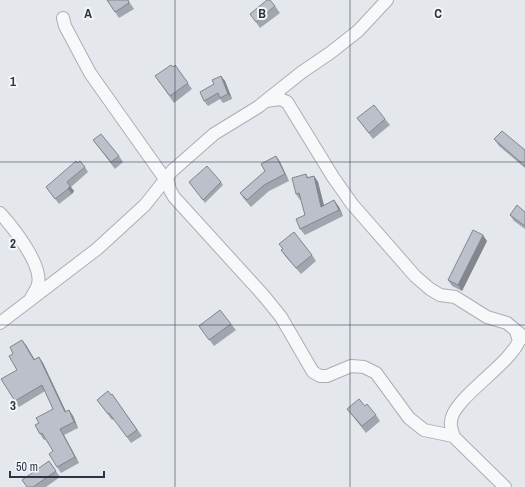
<svg xmlns="http://www.w3.org/2000/svg" width="525" height="487" viewBox="0 0 525 487" font-family="'Archivo Narrow',sans-serif">
<style>
.lines{fill:none;stroke-linecap:round;stroke-linejoin:round}
.street-casing{stroke:#a9aeb7;stroke-width:14}
.street{stroke:#f7f8fa;stroke-width:12}
.wall{fill:#a1a5ae}
.shaded-wall{fill:#83868d}
.building{fill:#bbc0ca;stroke:#83868d}
.grid{fill:none;stroke:#2b3445;stroke-width:1;stroke-opacity:0.55}
.grid-label{font-size:13px;text-anchor:middle;font-weight:bold;fill:#2b3445;stroke:#f4f6f9;stroke-width:4;stroke-linejoin:round;paint-order:stroke}
</style>
<rect width="100%" height="100%" fill="#e4e7ec"/>
<g class="lines">
<defs>
<path id="street" d="M63 18 65 26 90 73 165 179
M266 101 280 99 287 102 333 177 352 204 415 276 430 289 440 295 455 297 487 317 507 323 525 338
M167 178 170 190 174 197 264 296 281 317 313 372 320 376H327L351 366 364 367 376 373 409 418 424 430 453 436 505 487
M0 213C12 226 43 265 38 284 37 289 33 294 31 298
M0 323 97 249 145 205 172 171 214 134 258 107 302 72 330 53 358 31 387 0
M454 437C453 433 450 427 451 422 451 400 508 366 519 341L516 331"/>
</defs>
<use href="#street" class="street-casing"/>
<use href="#street" class="street"/>
</g>
<path class="wall" d="M107 0H128L134 9 119 18Z
M275 6 280 13 260 28 250 14Z
M175 65 192 89 174 103 155 76 173 67Z
M221 76 225 81 232 99 223 103 220 99 208 106 204 101 214 84Z
M357 118 385 119 390 125 373 139Z
M494 139 525 150V168L499 146Z
M93 140 119 156 123 162 115 169Z
M276 156 280 162 289 181 269 191 251 207 244 199 240 193 265 171Z
M77 163 85 167 88 172 71 187 74 191 72 194 59 204 46 187Z
M306 174 308 177 314 176 318 182 324 206 334 200 339 207 343 216 305 235 300 229 305 215 301 200H300L296 194Z
M189 182H221L223 185 205 203Z
M525 212V229L514 221 510 215Z
M487 241 462 291 452 286 448 280Z
M279 244 312 255 316 261 301 274 285 256 281 250 283 249Z
M231 324 236 330 214 346 199 326Z
M26 345 34 359 39 357 43 363 66 412 69 410 73 416 78 428 64 435 79 463 61 473 57 467 53 451 46 439 44 440 40 434 39 423 53 409 45 391 19 407 15 401 17 370Z
M112 394 142 436 131 443 114 419 112 420 97 400Z
M347 409 376 415 380 421 366 433Z
M49 461 60 477 46 487H27Z"/>
<path class="shaded-wall" d="M221 76 225 81 232 99 228 94Z
M276 156 280 162 289 181 285 174Z
M314 176 318 182 326 213 321 207Z
M70 186 74 191 72 194 68 189Z
M334 200 339 207 343 216 339 210Z
M483 235 487 241 462 291 458 285Z
M22 340 26 345 38 365 34 360Z
M39 357 43 363 69 418 65 412Z
M69 410 73 416 78 428 74 422Z
M60 429 64 435 79 463 75 457Z"/>
<path class="building" d="M107 0H128L129 3 115 12Z
M267 0H270L275 6 256 22 250 14Z
M171 65 173 67 175 65 188 83 170 96 155 76Z
M221 76 228 94 220 98 218 93 204 101 200 92 214 84 212 80Z
M374 105 385 119 369 133 357 118Z
M502 131 525 150V166L494 139Z
M101 134 119 156 111 162 93 140Z
M276 156 285 174 264 185 247 200 240 193 265 171 261 164Z
M76 161 77 163 80 161 85 167 67 182 70 186 68 189 55 199 46 187Z
M207 166 221 182 203 200 189 182Z
M306 174 307 178 314 176 321 207 334 200 339 210 300 229 296 219 305 215 299 193 296 194 292 178Z
M517 205 525 212V226L510 215Z
M473 230 483 235 458 285 448 280Z
M294 232 312 255 296 268 281 250 283 249 279 244Z
M220 310 231 324 209 340 199 326Z
M22 340 34 360 39 357 65 412 69 410 74 422 60 429 75 457 57 467 49 454 53 451 42 433 40 434 35 425 39 423 36 418 53 409 42 385 15 401 1 379 17 370 9 356 13 354 10 347Z
M108 391 111 395 112 394 137 430 127 437 109 413 108 414 97 400Z
M359 399 365 406 367 404 376 415 362 426 347 409Z
M49 461 56 471 33 487H27L22 480Z"/>
<path class="grid" d="M175 0V487M350 0V487M0 162H525M0 325H525"/>
<g class="grid-label">
<text x="88" y="18">A</text>
<text x="262" y="18">B</text>
<text x="438" y="18">C</text>
<text x="13" y="86">1</text>
<text x="13" y="248">2</text>
<text x="13" y="410">3</text>
</g>
<path d="M10 471v6h94v-6" fill="none" stroke="#2b3445" stroke-width="2"/>
<text x="16" y="471" font-size="12" fill="#2b3445" stroke="#f4f6f9" stroke-width="3" paint-order="stroke">50 m</text>
</svg>
